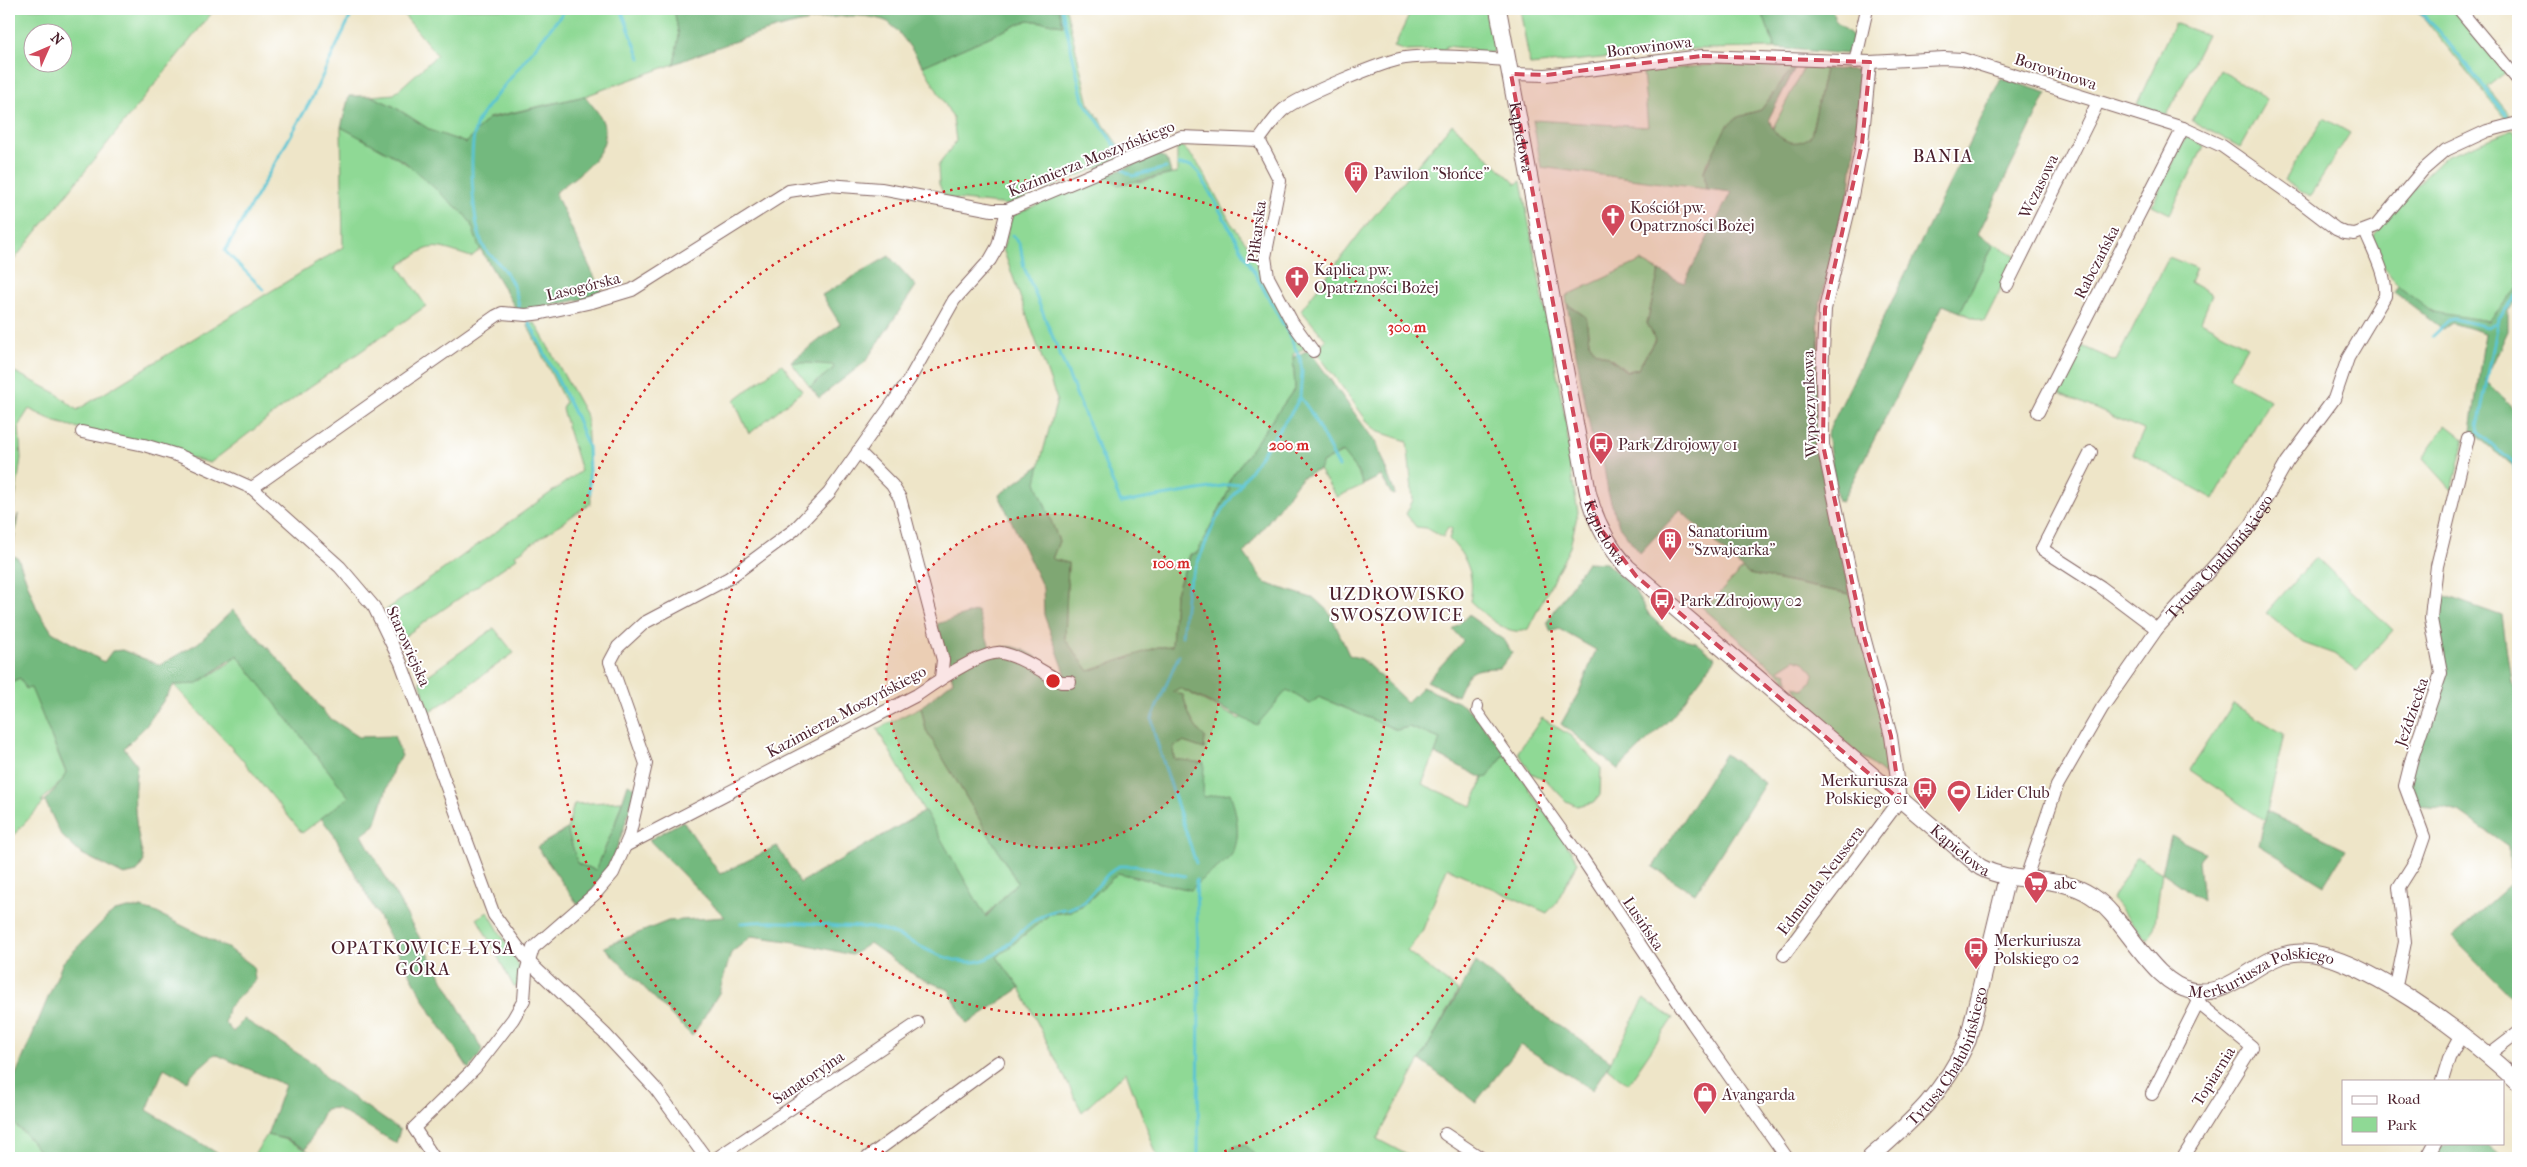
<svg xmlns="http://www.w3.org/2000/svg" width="2527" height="1167" viewBox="0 0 2527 1167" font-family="'IM FELL French Canon',serif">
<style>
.green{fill:#8fd995;stroke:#6c7c60;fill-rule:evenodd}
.forest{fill:#73b97e;stroke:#5e6c54}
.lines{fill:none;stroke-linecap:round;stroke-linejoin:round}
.stream{stroke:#5ac5d3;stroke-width:3}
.pedestrian-casing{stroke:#836462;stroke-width:12}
.minor-casing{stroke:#836462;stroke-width:14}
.tertiary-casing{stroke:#836462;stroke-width:18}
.pedestrian{stroke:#fff;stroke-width:10}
.minor{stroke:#fff;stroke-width:12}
.tertiary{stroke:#fff;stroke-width:16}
.marked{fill:#d1495b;fill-opacity:0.2;stroke:#d1495b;stroke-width:4;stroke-dasharray:10 6;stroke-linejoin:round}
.ring{fill:none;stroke:#d62828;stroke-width:2.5;stroke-dasharray:2.5 5}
.labels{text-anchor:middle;stroke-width:4;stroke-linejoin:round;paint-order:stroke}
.street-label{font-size:16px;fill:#4a1f2b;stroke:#fff}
.poi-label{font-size:16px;fill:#4a1f2b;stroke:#fff;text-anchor:start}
.neighbourhood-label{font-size:18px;letter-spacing:1px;fill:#4a1f2b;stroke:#fff}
.centre{fill:#d62828;stroke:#fff;stroke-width:2.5}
.ring-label{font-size:15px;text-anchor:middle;font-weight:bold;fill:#d62828;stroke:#fff;stroke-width:4;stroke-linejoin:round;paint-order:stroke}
</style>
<rect width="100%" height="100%" fill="#fff"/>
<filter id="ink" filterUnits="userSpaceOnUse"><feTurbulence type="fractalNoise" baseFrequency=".02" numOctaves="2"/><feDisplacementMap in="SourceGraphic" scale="10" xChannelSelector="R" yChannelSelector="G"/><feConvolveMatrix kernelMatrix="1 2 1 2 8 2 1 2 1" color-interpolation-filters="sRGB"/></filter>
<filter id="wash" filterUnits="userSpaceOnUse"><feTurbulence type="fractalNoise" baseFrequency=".0096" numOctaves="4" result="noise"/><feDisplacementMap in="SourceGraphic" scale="20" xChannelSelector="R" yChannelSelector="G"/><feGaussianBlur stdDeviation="1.12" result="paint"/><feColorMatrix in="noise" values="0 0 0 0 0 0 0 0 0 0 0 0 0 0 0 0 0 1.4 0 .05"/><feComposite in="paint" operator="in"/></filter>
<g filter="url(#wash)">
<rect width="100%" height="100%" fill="#eee5c8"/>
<path class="green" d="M9 9H215L9 266ZM32 32H62V62H32Z
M399 9H674L679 36 674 64 585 96 488 118 466 143 432 131 393 106 371 96 394 94 437 55Z
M1059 9H1066L1089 104 1126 156 1008 205 945 198 939 184 938 166 956 141 953 118 923 66 1028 20 1063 25Z
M1412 9H1492C1494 23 1502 42 1491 53L1474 52V49L1446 46 1445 50 1406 51 1394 47Z
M1520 9H1761L1775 48 1692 49 1530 65Z
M2412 9H2455L2506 72 2487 87 2513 119 2508 122 2422 16Z
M2174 23 2207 35 2167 115 2137 104Z
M1719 64 1796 67 1786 76 1761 110 1746 114 1707 162 1704 171 1706 189 1541 167 1533 120 1648 127 1643 72Z
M1804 67 1825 69 1811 137C1797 148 1783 142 1772 130Z
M2220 70 2267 99 2240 147 2192 121Z
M2324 118 2350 133 2309 197 2284 180Z
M1452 124 1516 184 1521 181 1567 428 1570 467 1578 512 1570 547 1528 629C1509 639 1484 614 1470 601 1475 575 1467 557 1449 539L1452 529 1448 527 1443 537 1426 528 1416 527 1406 514 1413 500 1407 441 1379 432 1370 425 1315 350 1326 340 1301 310 1363 229Z
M341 127C386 151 439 178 470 221 476 230 476 240 481 249L471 257C430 244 434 242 399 266L426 306 308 388 210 463 56 422 29 409 19 425 21 458 14 508 9 522V369L56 393 77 410 343 247Z
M2513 130 2518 139V287L2489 321C2474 318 2444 317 2432 311 2408 298 2371 263 2374 235L2425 176 2446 156Z
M2187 135 2204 146 2170 214 2152 205Z
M1180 144 1198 163 1231 223 1264 266 1307 347 1293 354 1295 388 1230 479 1227 487 1230 488 1197 553 1190 554 1175 595 1172 646 1158 647 1089 672 1065 639 1068 563 1052 559 1059 541 1035 481 1057 400 1003 249 1012 216 1106 173 1139 182 1177 173V146Z
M1994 244 2017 256 1984 322 1960 312Z
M2169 257 2196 268 2190 282 2212 295 2201 321 2247 346 2229 377 2270 400 2214 499 2133 454 2144 430 2054 391 2077 344 2116 361Z
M1641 261 1659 271 1647 323 1655 339 1638 369 1627 371 1607 356 1596 352 1589 342 1586 317 1567 304 1566 296Z
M535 323 587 417 591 503 515 555 517 558 402 638 385 611 581 471 562 409 565 402 527 324Z
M791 362 833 364 834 368 810 387Z
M782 364 802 391 749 434 734 400Z
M2446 425 2464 439 2452 490 2423 458Z
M1343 452 1358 472 1363 485 1337 497 1319 470 1322 463Z
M2316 557 2393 630 2357 671 2334 654 2303 643 2266 613Z
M1743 568 1749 574 1850 594 1888 741 1892 781C1858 752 1818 725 1794 686L1804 690 1811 681 1814 673 1805 663 1795 659 1778 670 1787 673 1789 682 1696 602 1702 596 1710 603Z
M494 628 514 653 429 713 420 681Z
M237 655 350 797 302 833 240 757 174 685 197 684 229 663Z
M20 678 31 687 66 773 62 781 41 801H45L9 840V683Z
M1180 688 1239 719 1287 689 1310 704 1319 697 1397 730 1409 727 1441 739 1422 784 1472 806 1483 778 1488 776 1505 753 1578 862 1556 903 1547 913 1447 868 1422 932 1407 951 1458 991 1377 1139 1413 1158H1257L1255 1155 1233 1147 1225 1158H1158L1126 1072 1082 1112 1020 988 997 957 1050 914 1068 912 1085 904 1118 873 1191 890 1200 880 1231 855 1203 797 1174 759 1173 747 1183 742 1204 749 1205 737C1191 725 1188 712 1183 695L1171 692Z
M2233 704 2284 734 2265 821 2190 770Z
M921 707 926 730 1017 882 985 917 877 729Z
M1542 718 1571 736 1601 768 1600 795 1595 802 1577 806 1566 801 1546 780 1531 773 1518 752Z
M622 801 614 827 596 870 578 864 567 829 574 804Z
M2137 857 2162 872 2154 930 2147 941 2112 899Z
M488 912 521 969V986L514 987 477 918Z
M1644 999 1673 1018 1628 1084 1607 1068Z
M9 1119 26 1135 45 1158H9Z
M267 1135 287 1140 321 1158H252Z"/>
<path class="forest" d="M674 9H1059L1063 25 1028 20 923 66C915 54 899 30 888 22 840 0 724 44 674 64L679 36Z
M1761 9H1832L1835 20 1854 37 1849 54 1775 48Z
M1796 67 1769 118C1773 139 1794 150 1811 136L1825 69 1863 70 1850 188 1818 312 1820 447 1850 594 1748 574 1680 510 1640 553 1619 526 1608 493 1602 454 1591 434 1567 304 1586 317 1589 342 1596 352 1607 356 1626 371 1638 369 1655 340 1647 323 1659 271 1684 283 1731 192 1706 189 1704 171 1726 127 1738 117 1761 110 1786 76Z
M2001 78 2047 93 1978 234 1994 244 1960 312 1943 305 1842 502 1838 501 1827 434Z
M349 96H371L393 106 432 131 466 143 487 119 585 96C590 103 597 110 601 118 618 152 577 174 555 193L603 295 528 310 516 309 478 245 471 223 463 213 405 162 341 127Z
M1158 155C1168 157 1169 165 1171 174L1118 185 1106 173 1115 172Z
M889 256 916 286 865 362 819 398 810 387 834 368 833 365 791 362 840 324 822 295Z
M2398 285 2433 312 2489 321 2518 287V299L2508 311V331L2485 380 2518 413V471L2471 431 2485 333 2452 323 2443 329 2394 292Z
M1309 350 1376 443 1395 494 1392 495 1381 476 1363 485 1358 472 1342 452 1322 463 1319 470 1302 477 1244 553 1265 583 1315 599 1330 613 1349 655 1362 659 1407 702 1422 687 1458 702 1473 713 1505 753 1488 777 1483 778 1435 754 1440 739 1409 727 1397 730 1319 697 1310 704 1287 690 1257 725 1180 688 1172 692 1183 695C1188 712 1191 725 1205 737L1204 749 1183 742 1173 747 1174 759 1204 763 1203 797 1230 793C1236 809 1242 838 1232 854 1224 866 1202 876 1191 890L1118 873 1085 904 1069 912 1050 914 997 957 1020 988 967 1024 949 990 916 976 870 943 852 955 795 942 752 936 731 953 719 993 692 1036 604 947 668 921 725 917 649 840 683 821 720 874 777 846 800 883 925 811 986 917 1017 882 926 730 921 707 953 681 937 624 977 611 991 650C1021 637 1041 664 1066 675L1044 615 1043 588 999 495 1040 465 1036 482 1059 541 1052 559 1068 563 1065 639 1089 671 1158 647 1172 646 1175 595 1191 554 1197 553 1230 488 1227 487 1230 479 1295 388 1293 357Z
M18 514 12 555 18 558 37 609 52 632 104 662 112 651 122 650 160 665 198 643 233 610 310 694 327 716 359 737 394 736 402 756 394 766 375 825 362 835 483 1051 469 1069 432 1014 334 835 321 818 349 797 237 655 197 684 174 685 146 726 124 748 137 765C132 801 135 826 144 861L137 872 124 875 80 853 61 835 45 801 62 781 66 772 31 688 26 689 20 678 9 683V539Z
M1587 562 1606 563 1633 588 1650 616 1671 635 1696 642 1716 658 1672 717 1618 769 1620 771 1561 724 1579 692 1596 650 1559 629 1551 632 1547 622Z
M2437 593 2502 616 2511 683 2518 692V1003L2452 937 2510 885 2509 847 2459 812 2443 808 2415 806 2409 777 2446 675 2435 634Z
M1468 615 1505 641 1512 653 1500 668C1471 669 1469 668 1457 696L1427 681 1463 641 1453 630Z
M1725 754 1765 783 1695 894 1653 867Z
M628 784 636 788C622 834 614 871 579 906L537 847 567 829 578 864 596 870 614 827Z
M2267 811 2346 849 2324 885 2259 845Z
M2171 836 2205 852 2199 861 2203 901 2162 872Z
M128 908H141L155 912 231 950 253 966 255 980 228 1008 225 1023 233 1032 244 1019 314 1064 326 1079 400 1130 396 1143 336 1108 325 1109 306 1149 286 1139 267 1135 285 1085 215 1054 193 1073 187 1081 164 1068 147 1110 225 1158H45L26 1135 9 1119V1091L63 962 106 918 115 911Z
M1476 962 1514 994 1611 1061 1592 1090 1521 1045 1476 1102 1420 1060Z
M2454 1143H2485L2502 1158H2433L2440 1146Z
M1245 1144 1257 1158H1225L1233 1147Z"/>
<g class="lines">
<path class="stream" d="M621 9 640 58
M1062 9 1083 100 1121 154
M2417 9 2438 30 2510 120
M1179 165 1192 166 1199 173 1288 333 1300 358 1302 371 1300 397 1293 410 1215 521 1187 588 1182 636
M1123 170 1133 176 1166 168
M1012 235 1020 244 1024 267 1121 503 1240 483
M263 289 225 251 312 98 354 9
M2518 294 2499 318 2478 426 2479 433 2513 463 2518 488
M519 308C517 291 510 276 499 264 493 256 485 253 482 243 472 218 468 148 477 123 479 117 484 112 487 107L566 9
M529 322 577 419 588 447 590 493
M2432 336 2449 320 2454 319 2488 327 2498 322
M1300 397 1310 411 1339 467
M1179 655 1152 718 1154 733 1196 863
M1196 880 1199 987 1198 1158
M1068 909 1084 902 1108 874 1119 866H1136L1185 876
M741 923C775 920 807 923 840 926 856 927 871 926 886 931 913 940 937 960 967 962 1007 965 1021 913 1064 909"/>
</g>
</g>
<g filter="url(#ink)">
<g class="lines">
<defs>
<path id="pedestrian" d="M1478 706 1477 711 1582 858"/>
<g id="minor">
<path d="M2459 9 2518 80"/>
<path d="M1855 62 1867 9"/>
<path d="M1511 74 1546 75 1702 56 1870 62 1944 58 1962 59 2183 128 2222 146 2293 196 2336 229 2345 233 2355 234 2376 226 2423 170 2446 150 2487 131 2518 123"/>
<path d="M1259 140 1280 181 1265 257 1268 277 1292 322 1313 351"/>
<path d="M2007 285 2098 102"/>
<path d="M2038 412 2183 128"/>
<path d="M82 432 144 445 180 456 252 488 340 567 374 607 401 663 494 915 529 962 605 1034 655 1088 706 1158"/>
<path d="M858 451 892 485 900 498 943 660 941 678"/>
<path d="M2091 452 2042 549 2101 587 2157 629"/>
<path d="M252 488 496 316 502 313 526 315 542 313 592 302 632 290 789 191 828 185 881 189 992 210H1007"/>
<path d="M625 846 917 695C933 684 984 649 1002 653 1022 657 1043 672 1061 682H1070"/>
<path d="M1582 858 1693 1024 1787 1158"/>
<path id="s1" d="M2026 878 2057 786 2102 708 2157 629 2251 525 2287 462 2334 399 2348 358 2385 296C2387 275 2373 251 2365 231"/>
<path d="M1784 955 1900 800 1891 736 1863 633 1823 445 1822 374 1825 309 1851 201 1862 144 1870 62"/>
<path d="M2393 989 2397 981 2405 942 2399 887 2416 860 2424 837 2405 786 2412 758 2441 673 2431 619 2432 607 2437 566 2468 438"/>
<path d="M2488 1055 2518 1032"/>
<path d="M2442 1081 2449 1058 2461 1036"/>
<path d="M2152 1094 2199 1001"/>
<path d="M1445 1134 1481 1158"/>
<path d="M434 1158 414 1128 475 1068 513 1019 524 1000 526 972 533 948 595 894 613 873 629 837 646 764 610 662 618 647 644 623 729 578 794 530 829 493 909 380 954 300 990 260 998 246 1007 210 1181 137 1259 140C1267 130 1274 118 1283 110 1300 96 1384 61 1405 58 1438 54 1475 58 1508 60"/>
<path d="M717 1158 918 1023"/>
<path d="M867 1158 998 1062"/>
<path d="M2183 1158 2252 1047 2202 1006 2192 991"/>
<path d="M2427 1158 2435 1143"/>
</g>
<g id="tertiary">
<path id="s2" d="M1498 9 1588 493C1595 522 1608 545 1627 567L1980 867C2015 886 2058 873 2092 896 2126 918 2151 984 2193 991 2233 997 2257 957 2294 953 2352 945 2477 1042 2518 1083"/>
<path id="s3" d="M1870 1158C1913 1120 1944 1093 1968 1040L2007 877"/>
</g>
</defs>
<use href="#pedestrian" class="pedestrian-casing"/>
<use href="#minor" class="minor-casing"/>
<use href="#tertiary" class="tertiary-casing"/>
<use href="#pedestrian" class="pedestrian"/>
<use href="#minor" class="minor"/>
<use href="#tertiary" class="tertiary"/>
</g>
</g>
<path class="marked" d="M1702 56 1870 62 1862 144 1825 309 1823 445 1863 633 1891 736 1900 800 1636 576 1600 528 1588 493 1511 74 1546 75Z"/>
<circle cx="1053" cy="681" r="167" fill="#d62828" fill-opacity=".12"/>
<g class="ring">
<circle cx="1053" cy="681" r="167"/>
<circle cx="1053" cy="681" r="334"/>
<path d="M898 1157A501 501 0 1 1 1208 1157"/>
</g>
<defs>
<symbol id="building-pin" viewBox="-11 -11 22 30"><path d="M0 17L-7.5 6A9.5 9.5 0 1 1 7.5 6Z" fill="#d1495b" stroke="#fff"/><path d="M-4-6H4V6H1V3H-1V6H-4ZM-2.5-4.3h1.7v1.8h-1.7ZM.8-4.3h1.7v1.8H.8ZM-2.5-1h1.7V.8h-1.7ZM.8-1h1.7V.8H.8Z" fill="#fff"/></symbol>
<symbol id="church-pin" viewBox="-11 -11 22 30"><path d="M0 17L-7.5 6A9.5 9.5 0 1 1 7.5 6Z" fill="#d1495b" stroke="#fff"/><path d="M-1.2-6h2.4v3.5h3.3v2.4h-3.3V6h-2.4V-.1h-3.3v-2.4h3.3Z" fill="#fff"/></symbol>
<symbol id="bus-pin" viewBox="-11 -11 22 30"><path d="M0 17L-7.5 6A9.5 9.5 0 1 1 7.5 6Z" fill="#d1495b" stroke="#fff"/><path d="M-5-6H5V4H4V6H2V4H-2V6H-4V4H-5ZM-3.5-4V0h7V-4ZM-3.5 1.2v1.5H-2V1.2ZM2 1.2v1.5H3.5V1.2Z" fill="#fff"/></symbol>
<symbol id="stadium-pin" viewBox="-11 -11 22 30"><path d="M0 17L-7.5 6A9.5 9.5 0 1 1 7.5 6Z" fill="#d1495b" stroke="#fff"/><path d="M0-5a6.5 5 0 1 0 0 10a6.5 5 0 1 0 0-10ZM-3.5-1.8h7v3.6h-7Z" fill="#fff"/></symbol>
<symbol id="supermarket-pin" viewBox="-11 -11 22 30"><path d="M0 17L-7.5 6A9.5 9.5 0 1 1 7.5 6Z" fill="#d1495b" stroke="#fff"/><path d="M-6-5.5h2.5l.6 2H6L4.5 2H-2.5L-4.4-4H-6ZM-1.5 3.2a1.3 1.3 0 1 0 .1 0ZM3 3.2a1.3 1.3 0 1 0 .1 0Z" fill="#fff"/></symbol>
<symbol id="shop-pin" viewBox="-11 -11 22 30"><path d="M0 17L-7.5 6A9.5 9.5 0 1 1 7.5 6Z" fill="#d1495b" stroke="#fff"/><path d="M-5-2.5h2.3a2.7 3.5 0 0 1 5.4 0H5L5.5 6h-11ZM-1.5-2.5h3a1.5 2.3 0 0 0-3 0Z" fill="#fff"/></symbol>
</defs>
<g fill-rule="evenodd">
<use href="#building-pin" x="1342" y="159" width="28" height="38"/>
<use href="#church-pin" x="1599" y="202" width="28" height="38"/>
<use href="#church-pin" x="1283" y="264" width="28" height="38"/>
<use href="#bus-pin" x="1587" y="430" width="28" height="38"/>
<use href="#building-pin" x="1656" y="526" width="28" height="38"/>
<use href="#bus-pin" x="1648" y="586" width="28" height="38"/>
<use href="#bus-pin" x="1911" y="775" width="28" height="38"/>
<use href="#stadium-pin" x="1945" y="778" width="28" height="38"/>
<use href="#supermarket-pin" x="2022" y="869" width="28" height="38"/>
<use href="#bus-pin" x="1962" y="935" width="28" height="38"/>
<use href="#shop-pin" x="1691" y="1080" width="28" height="38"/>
</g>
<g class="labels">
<g class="street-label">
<text transform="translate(1649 46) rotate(-7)" y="6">Borowinowa</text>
<text transform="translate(2056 71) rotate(18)" y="6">Borowinowa</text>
<text dy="6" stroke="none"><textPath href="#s2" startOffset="130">Kąpielowa</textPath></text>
<text transform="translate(1091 158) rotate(-22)" y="6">Kazimierza Moszyńskiego</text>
<text transform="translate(2038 186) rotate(-64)" y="6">Wczasowa</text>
<text transform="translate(1256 232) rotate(-83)" y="6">Piłkarska</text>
<text transform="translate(2096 262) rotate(-63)" y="6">Rabczańska</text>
<text transform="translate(583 286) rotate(-14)" y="6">Lasogórska</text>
<text transform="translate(1809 404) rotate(-92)" y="6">Wypoczynkowa</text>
<text dy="6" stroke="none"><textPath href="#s2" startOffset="535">Kąpielowa</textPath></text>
<text dy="6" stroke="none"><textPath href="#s1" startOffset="379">Tytusa Chałubińskiego</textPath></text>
<text transform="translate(409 646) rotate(66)" y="6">Starowiejska</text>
<text transform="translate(846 711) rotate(-28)" y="6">Kazimierza Moszyńskiego</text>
<text transform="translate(2411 712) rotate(-71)" y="6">Jeździecka</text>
<text dy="6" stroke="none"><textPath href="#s2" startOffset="1014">Kąpielowa</textPath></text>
<text transform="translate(1820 880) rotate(-53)" y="6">Edmunda Neussera</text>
<text transform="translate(1644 923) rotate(56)" y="6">Lusińska</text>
<text dy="6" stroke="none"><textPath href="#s2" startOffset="1371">Merkuriusza Polskiego</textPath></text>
<text dy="6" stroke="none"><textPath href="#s3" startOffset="131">Tytusa Chałubińskiego</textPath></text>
<text transform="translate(2213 1076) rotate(-58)" y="6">Topiarnia</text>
<text transform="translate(808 1077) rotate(-34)" y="6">Sanatoryjna</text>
</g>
<g class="poi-label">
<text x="1374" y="179">Pawilon "Słońce"</text>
<text x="1630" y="213">Kościół pw.<tspan x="1630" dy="18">Opatrzności Bożej</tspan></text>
<text x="1314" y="275">Kaplica pw.<tspan x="1314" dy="18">Opatrzności Bożej</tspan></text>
<text x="1618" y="450">Park Zdrojowy 01</text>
<text x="1688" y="537">Sanatorium<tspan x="1688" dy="18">"Szwajcarka"</tspan></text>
<text x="1680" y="606">Park Zdrojowy 02</text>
<text x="1908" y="786" text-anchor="end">Merkuriusza<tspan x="1908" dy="18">Polskiego 01</tspan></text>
<text x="1976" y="798">Lider Club</text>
<text x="2054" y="889">abc</text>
<text x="1994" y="946">Merkuriusza<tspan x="1994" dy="18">Polskiego 02</tspan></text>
<text x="1722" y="1100">Avangarda</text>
</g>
<g class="neighbourhood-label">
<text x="1943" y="162">BANIA</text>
<text x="1397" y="600">UZDROWISKO<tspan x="1397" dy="21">SWOSZOWICE</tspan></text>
<text x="423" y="954">OPATKOWICE-ŁYSA<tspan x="423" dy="21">GÓRA</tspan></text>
</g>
</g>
<circle cx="1053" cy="681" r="8" class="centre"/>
<g class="ring-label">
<text x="1407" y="332">300 m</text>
<text x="1289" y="450">200 m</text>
<text x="1171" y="568">100 m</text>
</g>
<rect width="2527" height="1167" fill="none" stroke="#fff" stroke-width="30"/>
<rect x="2342" y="1080" width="162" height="65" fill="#ffffff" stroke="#b7a5aa"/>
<rect x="2352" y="1096" width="25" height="8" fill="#ffffff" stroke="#b7a5aa"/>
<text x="2387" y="1104" font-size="15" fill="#4a1f2b">Road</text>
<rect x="2352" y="1117" width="25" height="15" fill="#8fd995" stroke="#b7a5aa"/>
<text x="2387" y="1130" font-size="15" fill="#4a1f2b">Park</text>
<g transform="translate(48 48) rotate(45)"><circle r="24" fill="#ffffff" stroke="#b7a5aa"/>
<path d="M0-4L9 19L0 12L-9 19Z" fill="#d1495b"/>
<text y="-8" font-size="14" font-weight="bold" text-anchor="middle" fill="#4a1f2b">N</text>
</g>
</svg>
